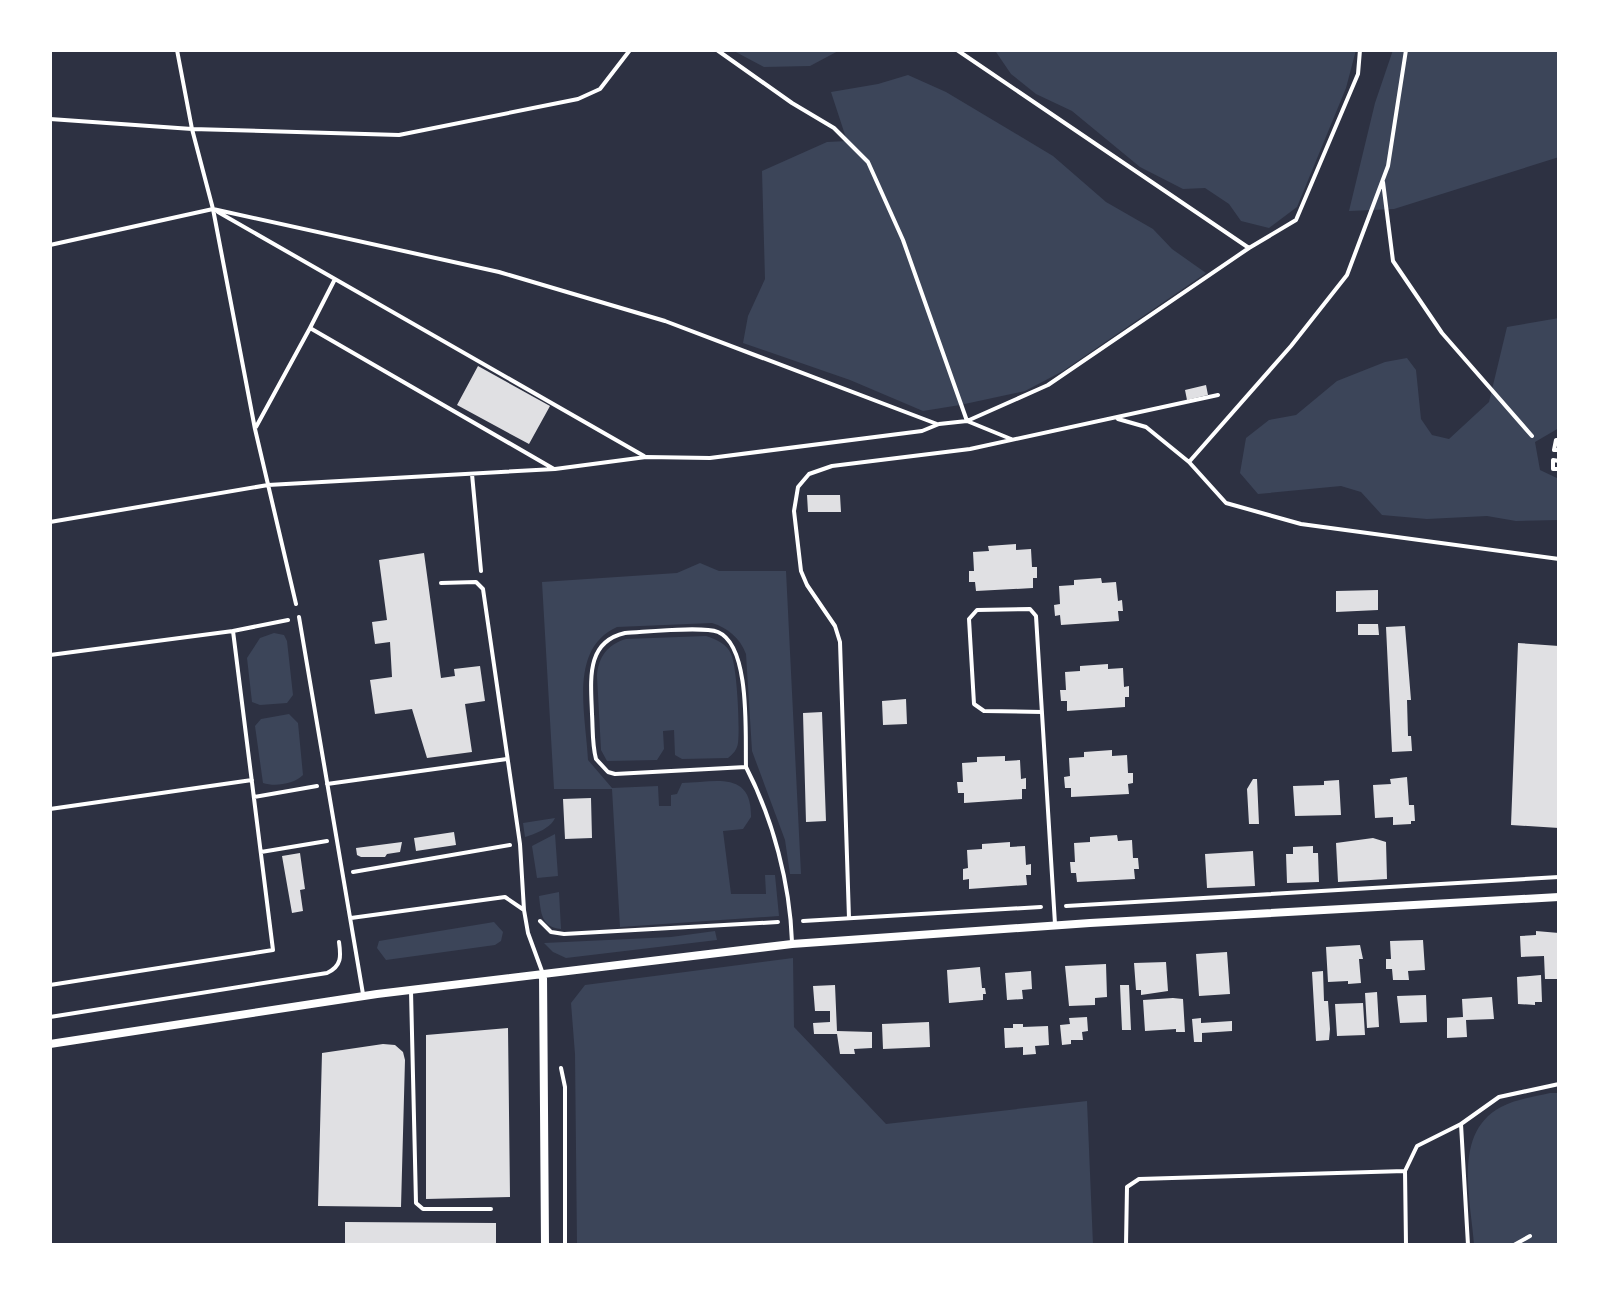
<svg xmlns="http://www.w3.org/2000/svg" width="1609" height="1295" viewBox="0 0 1609 1295" font-family="Arial,sans-serif">
<style>
.green{fill:#3c4559}
.building{fill:#e0e0e3}
.lines{fill:none;stroke-linecap:round;stroke-linejoin:round}
.path{stroke:#fff;stroke-width:4}
.service{stroke:#fff;stroke-width:4}
.minor{stroke:#fff;stroke-width:8}
</style>
<rect width="100%" height="100%" fill="#2d3142"/>
<path class="green" d="M732 50H840L810 66 764 67Z
M999 50H1356L1346 88 1297 207 1269 228 1241 221 1229 204 1205 188 1183 189 1140 167 1072 111 1036 94 1011 74 996 52Z
M1393 50H1559V157L1394 209 1349 211 1375 103Z
M908 75 946 92 1053 156 1106 202 1153 229 1172 249 1206 273 1063 371 1025 391 960 405 923 411 850 380 743 343 748 316 765 279 762 171 827 142 847 141 831 92 878 84Z
M1559 318V428L1535 442 1540 470 1559 479V520L1516 521 1487 516 1427 519 1382 515 1361 492 1341 486 1258 494 1240 473 1246 438 1269 420 1296 415 1337 381 1385 362 1407 358 1416 370 1421 419 1432 435 1449 439 1489 402 1507 327Z
M700 563 719 571H786L801 874H790L785 840 752 751 746 654C740 638 728 628 712 623L617 627C568 649 586 715 588 760L612 788 658 786 659 806H671V795L677 794 682 783C715 782 752 770 751 817L743 829 723 831 731 894H766L765 875H775L779 916 620 927 612 789H554L542 582 677 573Z
M274 633 284 635 287 641 293 695 287 703 260 705 252 702 247 658 260 638Z
M706 636C716 639 727 644 731 654 737 666 740 728 738 743 737 750 733 754 728 758L682 759 675 755 674 730 663 731 664 749 657 760 607 761 601 750 597 676C598 657 608 644 626 639Z
M289 714 298 723 303 775C294 784 275 787 263 783L255 726 261 719Z
M555 818C551 828 535 834 525 837L523 823Z
M555 834 558 876 537 878 532 846Z
M559 892 561 929C541 927 541 913 539 896Z
M494 922 503 932 501 941 495 945 386 960 377 948 379 941Z
M715 931 717 940 566 958 553 952 544 943 671 937Z
M793 958 794 1027 886 1124 1087 1101 1093 1245H577L575 1054 571 1003 585 985Z
M1550 1093H1559V1245H1474C1471 1200 1452 1133 1501 1107 1516 1099 1534 1097 1550 1093Z"/>
<path class="building" d="M478 366 550 406 529 444 457 405Z
M1206 385 1208 395 1187 400 1185 390Z
M807 495H840L841 512H808Z
M1016 544V550L1031 549 1032 567H1037V578H1033V588L976 591 975 582H969V571H974L973 552 989 551 988 546Z
M424 553 441 678 455 676 454 669 480 666 485 701 465 704 472 752 427 758 412 709 375 714 370 680 392 677 390 642 375 644 372 622 387 620 379 560Z
M1101 578 1102 583 1116 582 1118 601 1122 600 1123 611H1118L1119 621 1061 625 1060 615 1055 616 1054 605 1060 604 1059 586 1074 585V580Z
M1378 590V610L1336 612V591Z
M1358 624H1378L1379 635H1358Z
M1405 626 1411 700H1407L1408 736H1411L1412 751 1392 752 1386 627Z
M1518 643 1559 646V828L1511 825Z
M1108 664V669L1123 668 1124 687 1129 686V697H1125V707L1067 711V701H1061L1060 690H1066L1065 672 1080 671V666Z
M906 699 907 724 883 725 882 701Z
M822 712 826 821 806 822 803 713Z
M1112 750V756L1127 755 1128 773H1133V783L1128 784 1129 794 1071 797V788H1065L1064 777 1070 776 1069 758 1084 757V752Z
M1005 756V761L1020 760 1021 779 1026 778V789H1022V799L964 803V793H958L957 782H963L962 763 977 762V757Z
M1407 777 1409 805H1414L1415 821H1411V824L1393 825V817L1375 818 1373 785 1391 784 1390 779Z
M1253 779H1257L1259 824H1249L1247 789Z
M1339 780 1341 815 1295 816 1293 786 1324 785V781Z
M591 798 592 838 565 839 563 799Z
M454 832 456 845 416 851 414 838Z
M1117 835 1118 841 1132 840 1133 858H1138L1139 869H1134L1135 879 1077 882 1076 873H1071L1070 862H1075L1074 843 1090 842V837Z
M1373 838 1386 842 1387 879 1338 882 1336 843Z
M402 842 400 852 387 854 385 857H361L357 855 356 848Z
M1010 842V847L1025 846 1026 865 1031 864V875H1026L1027 885 969 889V879L963 880V869L968 868 967 850 982 849V844Z
M1313 846V853H1318L1319 882 1287 883 1286 854H1293V847Z
M1253 851 1255 886 1207 888 1205 854Z
M300 853 305 889 300 890 303 911 292 913 282 856Z
M1536 931 1559 933V979H1545L1544 956 1521 957 1520 936 1536 935Z
M1423 940 1425 970 1408 971 1409 980H1393L1392 969H1386V959H1391L1390 941Z
M1360 945 1363 959H1359L1361 983 1348 984V981L1328 982 1326 947Z
M1227 952 1230 994 1199 996 1196 954Z
M1166 962 1168 991 1141 995V990H1136L1134 963Z
M1106 964 1107 997 1095 998V1005L1069 1006 1065 966Z
M980 967 982 988H985L986 994H983V1000L949 1003 947 970Z
M1031 971 1032 989 1022 990 1023 999 1007 1000 1005 973Z
M1323 971 1324 1001H1328L1330 1029 1329 1040 1316 1041 1312 972Z
M1541 975 1542 1002H1535V1005L1518 1004 1517 977Z
M835 985 837 1031 872 1032V1048L854 1049 855 1054H840L837 1034H814L813 1023 830 1022V1011H815L813 986Z
M1120 985H1129L1131 1030H1122Z
M1377 992 1379 1027 1367 1028 1365 993Z
M1426 995 1427 1022 1400 1023 1397 996Z
M1492 997 1494 1019 1466 1020 1467 1037 1447 1038V1018L1463 1017 1462 999Z
M1173 998 1183 999 1185 1032H1176V1029L1145 1031 1143 1000Z
M1363 1003 1365 1035 1337 1036 1335 1004Z
M1087 1017 1088 1031 1082 1032 1083 1040H1071V1044L1062 1045 1060 1025 1070 1024 1069 1018Z
M1201 1018V1023L1232 1021V1031L1202 1033V1042H1194L1192 1019Z
M929 1022 930 1047 883 1049 882 1024Z
M1013 1024H1023V1027L1048 1026 1049 1045 1035 1046 1036 1054 1023 1055V1047L1005 1048 1004 1028H1013Z
M508 1028 510 1197 426 1199V1035Z
M383 1044 395 1045 403 1052 405 1060 401 1207 318 1206 322 1053Z
M345 1222 496 1223V1245H345Z"/>
<g class="lines">
<path class="path" d="M177 50 192 129 399 135 578 99 600 89 630 50
M717 50 792 103 834 128 868 162 903 240 967 421 1011 439
M957 50 1249 248 1296 220 1358 74 1360 50
M50 119 192 129 213 209 255 429 296 604
M1383 182 1393 261 1442 333 1532 436
M218 212 644 456
M50 245 213 209 499 272 665 321 937 424
M310 328 335 279
M1118 419 1146 427 1189 462 1226 503 1301 524 1559 559
M256 427 310 328 554 469
M1559 440H1556L1554 450H1559
M1559 461 1553 460V469H1559
M1189 462 1291 346 1347 275 1388 166 1406 50
M472 474 481 571
M50 522 268 485 555 469 646 457 710 458 922 431 939 424 967 421 1048 385 1249 248
M233 631 288 620
M50 655 233 631 273 950 50 985
M254 797 317 786
M50 809 252 780
M261 852 327 841
M353 872 510 845
M1066 906 1559 877
M849 918 840 642 835 626 807 585 801 571 794 511 798 487 809 474 832 466 970 449 1218 395
M540 921 551 932 564 934 778 922
M803 921 1041 907
M50 1017 327 973C342 966 341 956 339 942
M561 1068 565 1087V1245
M1514 1245 1530 1236"/>
<path class="service" d="M441 583 476 582 483 589 520 844 524 910
M299 617 363 994
M1042 712 984 711 974 704 969 619 977 610 1030 609 1036 616 1055 924
M746 767C745 736 751 646 718 632 702 626 646 632 625 633 585 642 591 681 592 714 593 729 592 744 596 759L608 772 615 774 746 767C773 819 790 884 792 942
M327 784 507 759
M351 918 505 897 524 910 528 933 543 974
M411 991 416 1203 423 1209H491
M1126 1245 1127 1187 1139 1179 1405 1171
M1406 1245 1405 1171 1417 1146 1461 1124
M1468 1245 1461 1124 1499 1097 1559 1084"/>
<path class="minor" d="M543 974 545 1245
M50 1044 377 994 792 944 1090 923 1559 897"/>
</g>
<rect width="1609" height="1295" fill="none" stroke="#ffffff" stroke-width="104"/>
</svg>
